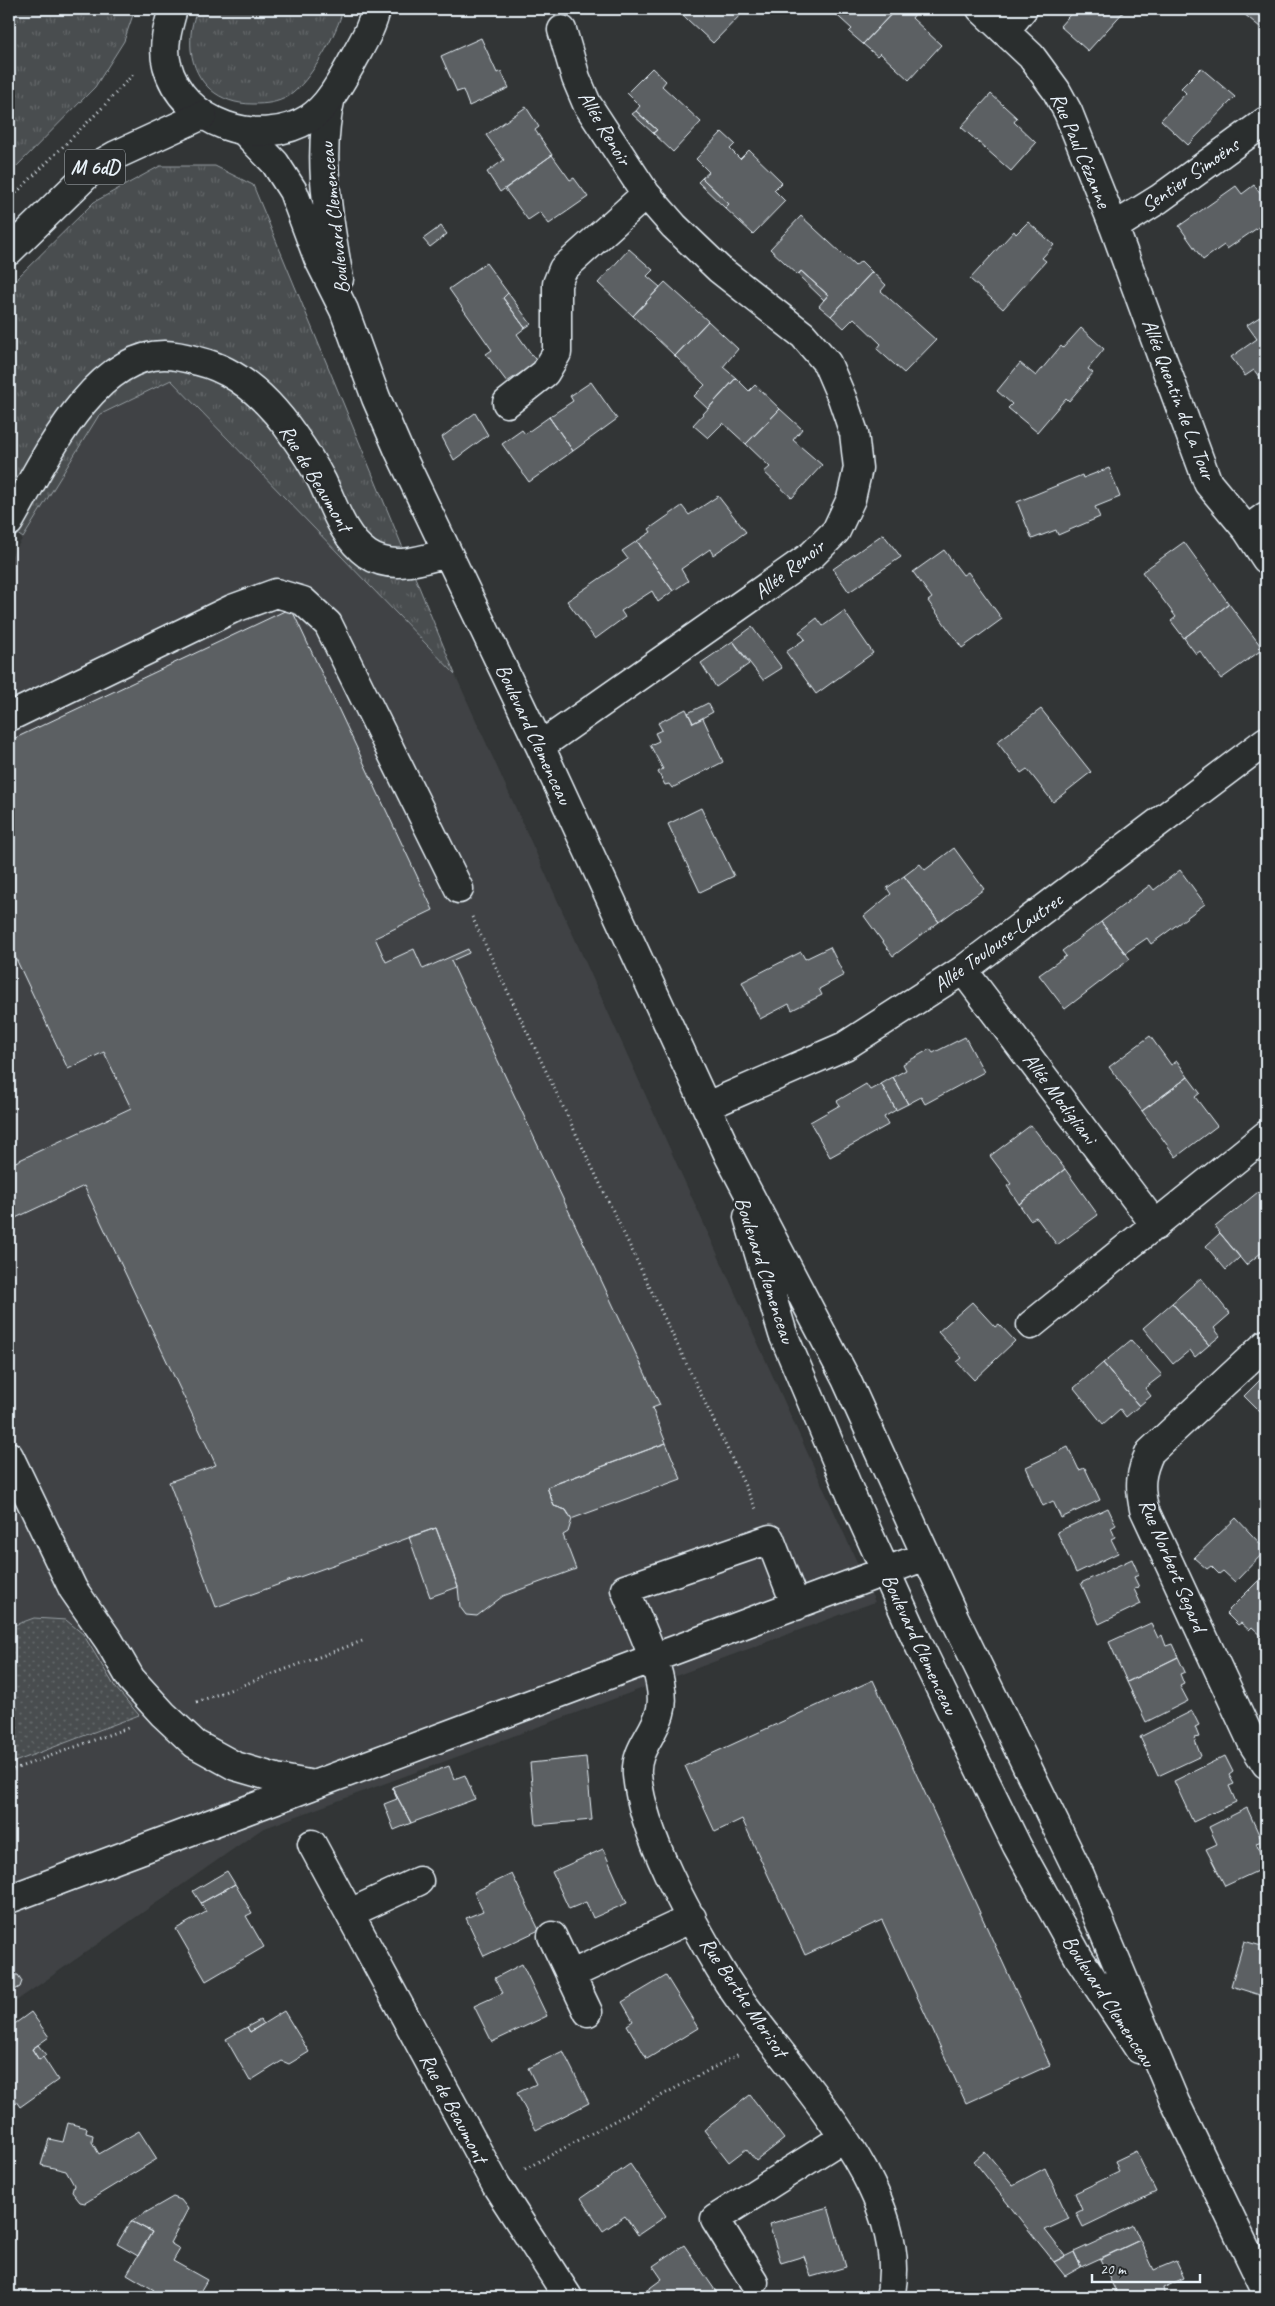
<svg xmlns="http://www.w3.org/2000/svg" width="1275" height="2306" viewBox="0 0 1275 2306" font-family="Caveat,sans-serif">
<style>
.built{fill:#3f4244}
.grass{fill:url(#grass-tufts);stroke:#989fa4}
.garden{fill:url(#garden-dots);stroke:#989fa4}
.building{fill:#5c6063;stroke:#e8f1f8}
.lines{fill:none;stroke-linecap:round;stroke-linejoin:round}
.minor-casing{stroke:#e8f1f8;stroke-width:31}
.major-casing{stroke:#e8f1f8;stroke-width:31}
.highway-casing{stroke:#e8f1f8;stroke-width:31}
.path{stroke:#e8f1f8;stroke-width:3;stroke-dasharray:1 4;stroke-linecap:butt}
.minor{stroke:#2a2d2e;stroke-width:28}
.major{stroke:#2a2d2e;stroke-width:28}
.highway{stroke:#2a2d2e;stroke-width:28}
.labels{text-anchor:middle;stroke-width:5;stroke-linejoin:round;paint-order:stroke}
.shield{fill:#2a2d2e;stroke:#afb6bb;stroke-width:1}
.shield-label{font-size:20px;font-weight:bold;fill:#e8f1f8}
.street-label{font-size:21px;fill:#e8f1f8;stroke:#2a2d2e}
</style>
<defs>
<pattern id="grass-tufts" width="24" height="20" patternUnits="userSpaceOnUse" patternTransform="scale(1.25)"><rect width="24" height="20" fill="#494d4f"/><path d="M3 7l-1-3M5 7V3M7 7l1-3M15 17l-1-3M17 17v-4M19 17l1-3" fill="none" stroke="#636769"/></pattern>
<pattern id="garden-dots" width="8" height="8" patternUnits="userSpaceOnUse" patternTransform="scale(1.25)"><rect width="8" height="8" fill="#494d4f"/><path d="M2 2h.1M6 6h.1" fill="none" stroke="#636769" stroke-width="1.8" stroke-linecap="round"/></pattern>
</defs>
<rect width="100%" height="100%" fill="#323536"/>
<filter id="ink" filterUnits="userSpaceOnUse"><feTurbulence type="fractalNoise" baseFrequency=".02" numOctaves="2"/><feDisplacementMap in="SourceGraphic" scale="10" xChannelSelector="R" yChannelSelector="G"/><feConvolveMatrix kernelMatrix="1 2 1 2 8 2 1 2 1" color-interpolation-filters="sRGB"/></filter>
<g filter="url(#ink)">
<path class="built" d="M171 380 455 674 875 1602 262 1829 9 2006V560L99 415Z"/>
<path class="grass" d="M9 9H135L124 41 95 87 9 174Z
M199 9H343C338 32 310 82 289 96 277 103 266 104 253 104 219 104 195 84 191 50 190 37 191 20 199 9Z
M160 166H215L253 185 455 674 171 380 99 415 23 538 9 528V286L94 202Z"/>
<path class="garden" d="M34 1618 66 1620 83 1634 115 1687 139 1715 9 1764V1627Z"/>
<path class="building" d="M676 9H744L745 10 713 43Z
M830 9H896L863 44 849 32 852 29Z
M896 9H909L915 14 912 18 941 45 909 80 880 53 877 56 863 44Z
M1075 9H1126L1088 51 1060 26Z
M1238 9H1266V32Z
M481 38 497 73 501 71 509 88 469 106 463 90 457 92 441 56Z
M652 68 666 81 662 86 701 122 673 152 653 133 657 130 636 111 640 106 627 93Z
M1201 68 1235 97 1188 145 1161 120 1186 93 1181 88Z
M991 94 1017 118 1014 122 1036 143 1011 171 961 127Z
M526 107 539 127 535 130 552 155 500 192 487 172 504 160 486 135Z
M636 111 657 130 653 133 632 114Z
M722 132 735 144 730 149 740 159 749 150 782 182 774 190 785 201 753 234 725 208 729 204 702 178 709 172 696 159Z
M552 155 570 180 574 178 588 197 549 224 540 212 528 220 505 189Z
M702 178 729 204 725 208 698 182Z
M1254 185 1266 202V216L1260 220 1263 224 1227 249 1224 245 1203 260 1179 226 1236 186 1242 194Z
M801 216 855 266 861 261 872 272 831 316 819 306 828 295 801 271 798 275 770 249Z
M1028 222 1054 245 1042 258 1046 261 1003 309 970 279 1014 231 1016 234Z
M441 226 447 234 430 247 423 239Z
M629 249 653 270 647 276 660 287 633 316 598 283Z
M486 263 508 293 503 298 525 328 517 334 537 362 507 382 486 354 492 350 449 289Z
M801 271 828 295 824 300 798 275Z
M872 272 886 285 881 291 936 340 904 373 877 349 881 344 854 318 844 328 831 316Z
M665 282 708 321 675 356 633 316Z
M508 293 531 324 525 328 503 298Z
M1266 313V386L1254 370 1245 376 1231 357 1257 339 1247 325Z
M708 321 738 349 723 367 736 378 708 409 694 396 705 385 675 356Z
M1081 328 1104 349 1088 369 1093 373 1069 401 1066 398 1037 432 1008 408 1012 404 997 391 1020 363 1036 376 1061 346 1063 348Z
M736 378 749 391 755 385 780 409 746 444 723 423 708 438 693 425Z
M591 382 617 419 573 451 549 417 573 401 570 396Z
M780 409 802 429 793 440 822 465 792 498 764 472 770 467 746 444Z
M475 413 488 435 454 460 442 437Z
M549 417 573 451 529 482 502 444 522 430 525 434Z
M1109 468 1120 497 1095 507 1100 517 1058 535 1056 530 1032 539 1017 502 1082 475 1083 478Z
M718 496 746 532 713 555 710 549 681 569 688 581 673 591 637 541 651 532 649 529 682 506 689 515Z
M883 534 901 557 849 592 833 569Z
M637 541 673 591 658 602 652 591 621 611 625 617 595 639 567 601 628 559 622 551Z
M1184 542 1229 604 1184 638 1171 621 1176 617 1142 572Z
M944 550 963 575 968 572 1002 619 962 648 928 601 932 598 913 572Z
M1229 604 1263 649 1221 679 1200 651 1196 654 1184 638Z
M291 608 433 910 375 938 386 962 414 949 423 969 468 949 469 953 451 961 660 1405 652 1408 666 1443 547 1487 554 1506 566 1510 572 1519 568 1532 563 1535 576 1569 503 1596 477 1616 466 1615 460 1607 458 1587 436 1528 216 1607 169 1482 216 1465 84 1186 9 1221V1165L131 1108 104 1052 68 1069 9 944V741Z
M844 611 873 653 816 694 786 652 805 639 799 632 817 618 823 626Z
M752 627 782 668 763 680 733 641Z
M733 641 749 664 716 687 701 663Z
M708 703 713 712 693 723 688 713Z
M686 709 693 723 703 718 723 762 672 788 669 784 665 785 658 772 663 769 650 745 659 741 655 733 662 730 658 723Z
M1041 709 1091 772 1053 802 1027 769 1021 773 997 742Z
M701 808 734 876 700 892 668 824Z
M954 848 984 889 939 922 904 876 920 864 925 870Z
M1180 870 1205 904 1151 944 1147 938 1125 953 1101 922 1150 885 1154 890Z
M904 876 939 922 893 956 864 916 891 894 887 888Z
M1101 922 1130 959 1065 1009 1039 975 1066 956 1062 951Z
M830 947 844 975 819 989 822 995 792 1010 789 1004 760 1019 742 982 801 952 805 959Z
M1150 1036 1171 1065 1177 1061 1188 1077 1142 1111 1109 1067Z
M965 1037 984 1072 925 1104 921 1097 908 1104 893 1077 906 1070 903 1064 930 1049 933 1053Z
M893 1077 908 1104 896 1110 881 1084Z
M1188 1077 1200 1093 1195 1097 1217 1126 1176 1157 1142 1111Z
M866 1084 870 1090 881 1084 896 1110 884 1117 888 1125 830 1157 810 1122 840 1105 837 1101Z
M1031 1125 1065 1169 1019 1204 1007 1186 1011 1184 990 1156Z
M1065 1169 1098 1215 1057 1245 1036 1217 1030 1220 1019 1204Z
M1258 1192 1266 1203V1241L1262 1244 1266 1249 1246 1265 1215 1227Z
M1220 1233 1240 1257 1226 1270 1206 1246Z
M1201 1278 1230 1314 1214 1328 1220 1336 1209 1345 1172 1303Z
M972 1302 995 1327 999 1324 1015 1341 974 1380 957 1362 962 1358 938 1332Z
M1172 1303 1209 1345 1195 1357 1190 1350 1173 1364 1143 1328Z
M1131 1340 1162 1375 1145 1388 1151 1396 1139 1406 1103 1363Z
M1103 1363 1139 1406 1126 1417 1120 1409 1103 1424 1074 1388Z
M1266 1374V1418L1244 1396Z
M666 1443 681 1479 571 1519 566 1510 554 1506 547 1487Z
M1068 1447 1079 1470 1085 1468 1100 1500 1061 1518 1053 1501 1043 1506 1026 1467Z
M1108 1508 1116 1525 1111 1528 1115 1537 1111 1539 1118 1553 1076 1573 1057 1532Z
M1236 1518 1266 1550 1235 1582 1223 1571 1219 1574 1211 1566 1207 1569 1194 1558Z
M436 1528 458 1587 430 1597 409 1537Z
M1132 1559 1139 1575 1134 1577 1139 1587 1134 1589 1141 1604 1099 1624 1081 1583Z
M1265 1574 1266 1636 1264 1638 1252 1627 1249 1630 1241 1623 1238 1625 1226 1613Z
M1151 1623 1158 1638 1162 1635 1166 1646 1172 1644 1178 1657 1127 1682 1109 1642Z
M1178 1657 1185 1672 1180 1674 1184 1684 1180 1686 1188 1701 1146 1722 1127 1682Z
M873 1680 1050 2065 966 2103 882 1920 805 1955 742 1819 715 1832 685 1766Z
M1192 1711 1199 1725 1195 1727 1199 1737 1194 1738 1201 1756 1158 1776 1140 1737Z
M1225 1756 1233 1772 1229 1775 1234 1784 1229 1786 1236 1802 1193 1822 1174 1781Z
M586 1757 592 1820 536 1825 530 1763Z
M449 1766 454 1779 465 1775 475 1799 411 1823 392 1787Z
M392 1787 411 1823 394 1830 384 1804 397 1799Z
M1247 1808 1262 1841 1256 1843 1266 1867 1225 1886 1206 1849 1217 1844 1209 1827Z
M603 1849 627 1903 593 1918 586 1902 569 1909 552 1872Z
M227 1871 235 1884 201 1903 193 1891Z
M512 1874 539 1930 484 1956 466 1918 483 1911 474 1892Z
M235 1884 252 1913 246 1916 264 1947 206 1981 176 1929 206 1912 201 1903Z
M1244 1941 1265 1947 1266 1943V1997L1231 1986Z
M522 1964 547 2016 492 2042 474 2006 503 1993 495 1978Z
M13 1975H18L22 1981 20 1987 9 1993V1978Z
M666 1976 698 2028 647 2059 627 2025 633 2021 622 2002Z
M284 2011 309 2052 289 2064 282 2061 250 2081 226 2039 247 2027 250 2032Z
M31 2012 49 2037 32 2049 39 2060 43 2057 58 2080 20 2107 9 2091V2028Z
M260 2020 263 2024 250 2032 247 2027Z
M38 2045 46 2055 39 2060 32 2049Z
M563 2051 589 2103 536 2130 517 2093 536 2084 528 2068Z
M750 2095 784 2139 756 2161 746 2149 729 2162 704 2130Z
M68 2123 87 2128 86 2133 93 2135 92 2142 99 2154 139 2131 157 2159 85 2203 80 2202 72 2192 74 2185 66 2171 41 2165 49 2139 63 2142Z
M985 2151 1013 2185 1045 2168 1069 2219 1045 2230 1065 2256 1054 2262 974 2161Z
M1136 2151 1156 2192 1083 2227 1076 2213 1082 2210 1075 2193 1119 2172 1115 2161Z
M630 2164 666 2216 638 2235 625 2216 603 2231 581 2198Z
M173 2197 181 2200 188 2209 170 2243 180 2249 173 2261 207 2280 197 2297H150L154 2290 127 2274 152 2232 131 2221Z
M828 2207 846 2267 811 2277 804 2256 781 2263 769 2224Z
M131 2221 152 2232 138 2256 117 2244Z
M1133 2225 1140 2240 1081 2267 1074 2252Z
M1140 2240 1154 2270 1176 2261 1184 2278 1163 2288 1165 2297H1104L1116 2292 1100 2259Z
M684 2245 717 2293 711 2297H646L643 2293 662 2279 653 2266Z
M1074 2252 1081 2267 1065 2276 1054 2262Z
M471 2288 478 2297H458Z"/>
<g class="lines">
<defs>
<path id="minor" d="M981 9 1031 56 1056 90 1068 112 1114 227 1208 483 1247 530 1266 559
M1006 30 1023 9
M331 97C316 156 329 220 339 279
M244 131 275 163 293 191 318 258 344 310 376 398 399 451 540 746 729 1156 846 1379 955 1619 1080 1875 1175 2102 1266 2291
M1114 227 1159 199 1266 121
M507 403 545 373 557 353V284L563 269 646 194
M9 522C41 468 91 354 165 355 176 355 187 358 198 361 240 371 270 401 294 436 304 450 314 466 322 481 334 506 343 537 367 554 392 571 421 560 447 553
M1247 530 1266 516
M9 717 232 609 276 593 303 601 328 624 459 889
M540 746 812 555 836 531 851 499 858 468 854 433 842 398 827 363 803 335 719 269 674 226 646 194 587 104 576 78 562 30
M963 970 1156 1226
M707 1106 845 1046 963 970 1266 741
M748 1217 783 1334 852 1497 920 1647 1017 1846 1079 1958 1139 2049
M1031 1325 1266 1135
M1266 1344 1150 1452C1140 1473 1139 1486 1144 1509L1253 1744 1266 1764
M9 1456 73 1589 109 1641 131 1679 163 1714 195 1744 235 1766 276 1778 314 1785
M796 1606 770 1539 625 1589C637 1620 670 1682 660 1713 653 1736 635 1750 637 1775 643 1836 688 1915 719 1968 772 2058 916 2183 890 2297
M312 1844 496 2185 568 2297
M9 1899 926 1556
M350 1913 419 1881
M552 1936 588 2012
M570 1975 692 1918
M754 2282 715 2219 844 2137"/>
<path id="major" d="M173 9C168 26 162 47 167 65 182 124 260 150 310 118 329 105 340 83 351 64 361 45 372 29 376 9"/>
<path id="highway" d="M9 251 95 167 116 155 203 115"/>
</defs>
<use href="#minor" class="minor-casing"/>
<use href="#major" class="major-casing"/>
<use href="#highway" class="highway-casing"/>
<path class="path" d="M9 200 103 107 135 72
M472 917 757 1511
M197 1702 365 1640
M9 1771 130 1727
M525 2169 739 2054"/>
<use href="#minor" class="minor"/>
<use href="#major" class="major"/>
<use href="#highway" class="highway"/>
</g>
</g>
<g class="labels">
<rect class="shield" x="65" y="149.5" width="60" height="35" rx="4"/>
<g class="shield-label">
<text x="95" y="174">M 6dD</text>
</g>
<g class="street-label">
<text transform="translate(605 128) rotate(59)" y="7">Allée Renoir</text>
<text transform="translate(1081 150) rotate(67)" y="7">Rue Paul Cézanne</text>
<text transform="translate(1190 175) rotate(-35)" y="7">Sentier Simoëns</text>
<text transform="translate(334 218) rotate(-96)" y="7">Boulevard Clemenceau</text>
<text transform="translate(1179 399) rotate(69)" y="7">Allée Quentin de La Tour</text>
<text transform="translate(316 478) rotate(59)" y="7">Rue de Beaumont</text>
<text transform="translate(789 569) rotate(-38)" y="7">Allée Renoir</text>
<text transform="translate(534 734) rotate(65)" y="7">Boulevard Clemenceau</text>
<text transform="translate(998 942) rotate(-36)" y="7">Allée Toulouse-Lautrec</text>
<text transform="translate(1060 1098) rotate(53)" y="7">Allée Modigliani</text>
<text transform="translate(765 1270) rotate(72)" y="7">Boulevard Clemenceau</text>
<text transform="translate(1173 1565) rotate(67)" y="7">Rue Norbert Segard</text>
<text transform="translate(920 1644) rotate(65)" y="7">Boulevard Clemenceau</text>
<text transform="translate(744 1997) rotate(56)" y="7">Rue Berthe Morisot</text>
<text transform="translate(1109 2001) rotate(57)" y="7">Boulevard Clemenceau</text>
<text transform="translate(454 2108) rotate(62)" y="7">Rue de Beaumont</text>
</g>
</g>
<rect width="1275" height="2306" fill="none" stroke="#2a2d2e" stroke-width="30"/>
<rect x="15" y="15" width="1245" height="2276" fill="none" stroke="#e8f1f8" stroke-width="2" filter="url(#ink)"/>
<path d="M1092 2274v8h108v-8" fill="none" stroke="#e8f1f8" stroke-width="2.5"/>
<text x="1100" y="2274" font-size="15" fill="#e8f1f8" stroke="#2a2d2e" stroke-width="4" paint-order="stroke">20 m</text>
</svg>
